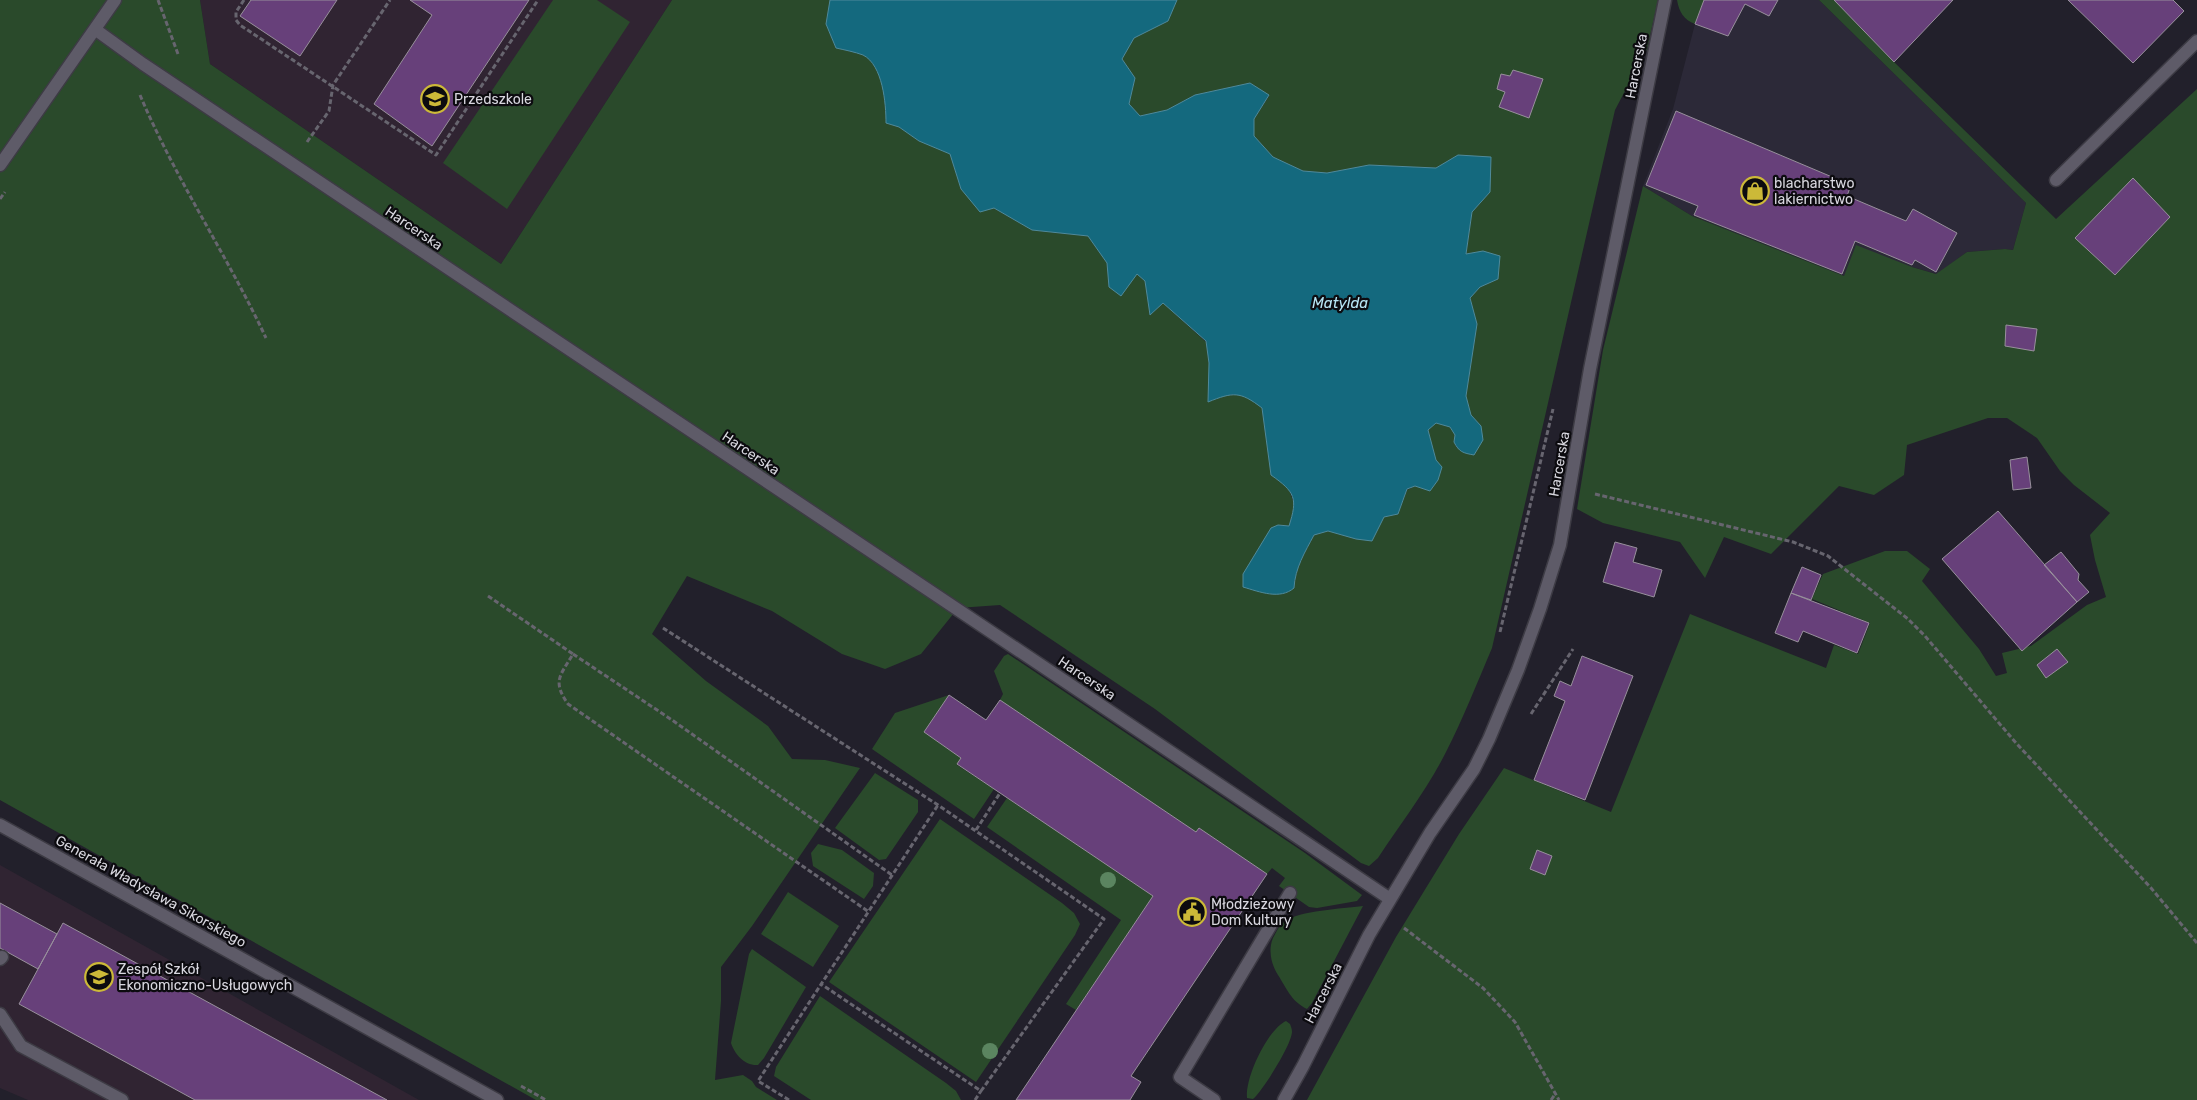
<svg xmlns="http://www.w3.org/2000/svg" width="2197" height="1100" viewBox="0 0 2197 1100" font-family="Rubik,sans-serif">
<style>
.built{fill:#2c2938}
.education{fill:#302432}
.green{fill:#2a4a2b}
.water{fill:#14697e;stroke:#4f8a9b}
.building{fill:#67407a;stroke:#98909c}
.lines{fill:none;stroke-linecap:round;stroke-linejoin:round}
.minor-casing{stroke:#3d3b44;stroke-width:15}
.path{stroke:#67656f;stroke-width:3;stroke-dasharray:5 2.5;stroke-linecap:butt}
.minor{stroke:#5e5b68;stroke-width:12}
.tree{fill:#5b8560}
.labels{text-anchor:middle;stroke-width:4.5;stroke-linejoin:round;paint-order:stroke}
.street-label{font-size:14px;fill:#d8d7df;stroke:#0c0b0f}
.poi-label{font-size:14px;fill:#d8d7df;stroke:#0c0b0f;text-anchor:start}
.water-label{font-size:15px;font-style:italic;fill:#b6e5f4;stroke:#0c0b0f}
</style>
<rect width="100%" height="100%" fill="#22202b"/>
<path class="built" d="M1704 0H1819L2026 203 2013 250 2005 249 1967 252 1937 274 1912 267 1844 276 1692 216 1643 186 1673 109 1695 24Z"/>
<path class="education" d="M200 0H672L501 264 210 64Z
M0 865 419 1100H28L0 1088Z"/>
<path class="green" d="M0 0H200L210 64 501 264 672 0H830L826 24 836 48C845 50 855 52 863 55 883 64 886 104 887 123L899 127 919 141 950 154 961 189 1032 230 1088 236 1107 263 1109 287 1137 274 1145 281 1150 315 1163 303 1206 342 1209 363 1224 395H1246L1262 408 1271 474 1288 487 1295 506 1289 526 1278 525 1294 588C1295 568 1305 552 1314 535L1328 531 1356 539 1384 517 1398 514 1407 490 1415 486 1436 460 1428 430 1436 423 1450 427 1455 435 1454 442 1457 448 1481 426 1471 415 1466 396 1477 324 1470 298 1480 287 1498 279 1483 251 1466 255 1472 212 1490 192 1458 155 1436 168 1369 165 1327 173 1303 171 1273 157 1254 136V119L1269 96 1250 83 1195 95 1167 110 1140 116 1129 104 1135 78 1122 59 1134 38 1168 21 1177 0H1658L1647 49 1615 110 1492 648C1477 683 1463 719 1446 752 1427 790 1401 823 1378 858L1369 866 1361 863 1155 709 1000 605 958 608 921 654 885 669 842 654 772 611 687 576 652 634 706 681 768 726 792 759 825 760 860 768 752 926 721 967V1001L715 1080 743 1075 752 1081 756 1087 777 1100H536L0 800Z
M553 0H597L630 22 507 209 443 163Z
M1677 0H1704L1695 24C1684 20 1679 12 1677 0Z
M1819 0H1834L1894 62 2056 219 2197 89V1100H1307L1396 937 1459 834 1504 768 1611 812 1690 614 1826 668 1834 645 1858 654 1870 623 1812 599 1823 574 1885 551H1907L1930 569 1922 581 1979 649 1996 676 2007 673 2002 653 2031 646 2087 605 2106 597 2095 560 2090 535 2110 513 2074 485 2060 471 2037 438 2007 418H1988L1907 445 1904 475 1874 495 1839 486 1771 554 1724 537 1705 578 1680 542 1603 523 1577 509 1603 350 1643 186 1692 216 1844 276 1856 245 1912 267 1936 274 1967 252 2005 249 2013 250 2026 203Z
M1008 654 1305 853 1362 895 1357 901 1317 908 1309 907 1279 886 1285 878 1272 868 1267 874 1199 828 1196 832 1000 700 1003 694 994 671 1004 656Z
M949 695 924 732 961 758 957 765 994 789 974 819 872 749 895 713Z
M875 773 918 800V812L886 859 879 860 835 828Z
M1007 798 1153 896 1076 1010 1066 1004 1121 920 987 827Z
M940 819 1062 903 1074 913 1080 924 1075 935 976 1082 829 982Z
M818 844 842 850 874 873 873 886 864 899 813 866 811 853Z
M788 892 839 926 813 967 761 934Z
M1363 906 1312 1003 1307 1009C1291 1001 1287 989 1278 975 1271 964 1268 950 1273 938 1276 933 1279 925 1284 922 1300 910 1342 909 1363 906Z
M752 949 806 987 764 1058 758 1065C745 1066 735 1055 731 1043L749 954Z
M820 996 946 1083 956 1091 961 1100H811L774 1076 776 1067Z
M1286 1021 1290 1024C1291 1027 1292 1029 1292 1032 1291 1046 1263 1090 1253 1099L1247 1098C1245 1078 1267 1030 1286 1021Z"/>
<path class="water" d="M830 0H1177L1168 21 1134 38 1122 59 1135 78 1129 104 1140 116 1167 110 1195 95 1250 83 1269 95 1254 119V136L1273 157 1303 171 1327 173 1369 165 1436 168 1458 155 1491 157 1490 192 1472 212 1466 254 1483 251 1500 256 1498 279 1480 287 1470 298 1477 324 1466 396 1471 415 1481 426 1483 440 1474 455C1463 453 1459 452 1454 442L1455 435 1450 427 1436 423 1428 430 1436 460 1442 467 1438 480 1430 491 1415 486 1407 489 1398 514 1384 517 1372 541 1356 539 1328 531 1314 535C1305 552 1295 568 1294 588 1280 600 1260 592 1243 587V574L1271 528 1278 525 1289 526C1298 498 1295 492 1271 475L1262 408C1240 391 1233 392 1208 402L1209 363 1206 341 1163 303 1150 315 1145 281 1137 274 1121 296 1109 287 1107 263 1088 236 1032 230 994 208 980 212 961 189 950 154 919 141 899 127 886 123C886 104 883 65 863 55 855 52 845 50 836 48L826 24Z"/>
<path class="building" d="M251 0H337L300 56 240 16Z
M410 0H529L432 146 374 104 432 15Z
M1704 0H1778L1769 16 1745 4 1728 36 1695 24Z
M1834 0H1953L1894 62Z
M2068 0H2173L2184 11 2133 63Z
M1513 70 1543 79 1529 118 1499 107 1505 92 1497 89 1501 74 1510 76Z
M1676 111 1851 185 1847 196 1906 221 1913 209 1957 233 1936 272 1915 260 1912 265 1855 241 1842 274 1694 215 1698 206 1646 185Z
M2133 178 2170 217 2115 275 2075 238Z
M2006 325 2037 329 2034 351 2005 346Z
M2027 457 2031 488 2013 490 2010 460Z
M1998 511 2077 602 2022 651 1942 559Z
M1615 542 1637 548 1633 562 1662 570 1654 597 1603 582Z
M2061 552 2079 574 2078 580 2089 592 2077 602 2044 565Z
M1802 567 1821 575 1811 600 1791 593Z
M1791 593 1869 623 1857 653 1803 631 1798 642 1775 633Z
M2057 649 2068 662 2046 678 2037 665Z
M1582 656 1633 676 1585 800 1534 780 1565 701 1554 696 1560 681 1571 686Z
M949 695 986 720 1000 700 1196 832 1199 828 1267 874 1131 1076 1141 1082 1130 1100H1016L1153 896 957 764 961 758 924 732Z
M1537 850 1552 856 1545 875 1530 869Z
M0 903 57 934 38 969 0 948Z
M63 923 387 1100H195L19 1004Z"/>
<g class="lines">
<defs>
<path id="minor" d="M96 30 143 64 1390 899
M0 165 115 0
M2056 180 2197 41
M0 825 497 1100
M0 959 2 957
M0 1014 21 1046 122 1100
M1214 1100 1180 1077 1290 893
M1284 1100 1303 1066 1369 935 1430 833 1474 769 1489 739 1518 670 1540 609 1560 545 1590 369 1665 0"/>
</defs>
<use href="#minor" class="minor-casing"/>
<path class="path" d="M158 0 178 54
M244 0 236 12V20L240 25 436 155 538 0
M140 95C176 180 227 255 266 338
M307 142 329 111 333 85 390 0
M0 199 5 192
M1595 494 1793 542 1828 556 1908 619 1925 636 2016 743 2151 888 2197 943
M488 596 573 654C560 676 552 681 568 704L869 912
M663 628 938 805 1104 919 981 1091 821 984
M1500 632 1553 409
M573 654 672 720 892 875
M1531 714 1573 649
M976 830 1000 793
M1404 928 1483 988 1515 1022 1559 1100
M521 1086 546 1100
M789 1100 758 1081 938 805
M975 1100 981 1091
M1551 1100 1556 1093"/>
<use href="#minor" class="minor"/>
</g>
<g class="tree">
<circle cx="1108" cy="880" r="8"/>
<circle cx="990" cy="1051" r="8"/>
</g>
<defs>
<symbol id="school-ring" viewBox="-11 -11 22 22"><circle r="9.5" fill="#0c0b0f" stroke="#ccb938" stroke-width="1.5"/><path d="M0-5L7-2L0 1L-7-2ZM-4 1L0 2.5L4 1V4Q0 6-4 4Z" fill="#ccb938"/></symbol>
<symbol id="shop-ring" viewBox="-11 -11 22 22"><circle r="9.5" fill="#0c0b0f" stroke="#ccb938" stroke-width="1.5"/><path d="M-5-2.5h2.3a2.7 3.5 0 0 1 5.4 0H5L5.5 6h-11ZM-1.5-2.5h3a1.5 2.3 0 0 0-3 0Z" fill="#ccb938"/></symbol>
<symbol id="civic-ring" viewBox="-11 -11 22 22"><circle r="9.5" fill="#0c0b0f" stroke="#ccb938" stroke-width="1.5"/><path d="M-.6-6.5H3V-4.5H.6V-3L4-1V1h2V6H-6V1h2V-1L-.6-3ZM-1.2 2.5V6h2.4V2.5Z" fill="#ccb938"/></symbol>
</defs>
<g fill-rule="evenodd">
<use href="#school-ring" x="419" y="83" width="32" height="32"/>
<use href="#shop-ring" x="1739" y="175" width="32" height="32"/>
<use href="#civic-ring" x="1176" y="896" width="32" height="32"/>
<use href="#school-ring" x="83" y="961" width="32" height="32"/>
</g>
<g class="labels">
<g class="street-label">
<text transform="translate(1636 66) rotate(-79)" y="5">Harcerska</text>
<text transform="translate(414 228) rotate(34)" y="5">Harcerska</text>
<text transform="translate(751 453) rotate(34)" y="5">Harcerska</text>
<text transform="translate(1559 464) rotate(-80)" y="5">Harcerska</text>
<text transform="translate(1087 678) rotate(34)" y="5">Harcerska</text>
<text transform="translate(151 891) rotate(29)" y="5">Generała Władysława Sikorskiego</text>
<text transform="translate(1323 993) rotate(-63)" y="5">Harcerska</text>
</g>
<g class="poi-label">
<text x="454" y="104">Przedszkole</text>
<text x="1774" y="188">blacharstwo<tspan x="1774" dy="16">lakiernictwo</tspan></text>
<text x="1211" y="909">Młodzieżowy<tspan x="1211" dy="16">Dom Kultury</tspan></text>
<text x="118" y="974">Zespół Szkół<tspan x="118" dy="16">Ekonomiczno-Usługowych</tspan></text>
</g>
<g class="water-label">
<text x="1340" y="308">Matylda</text>
</g>
</g>
</svg>
